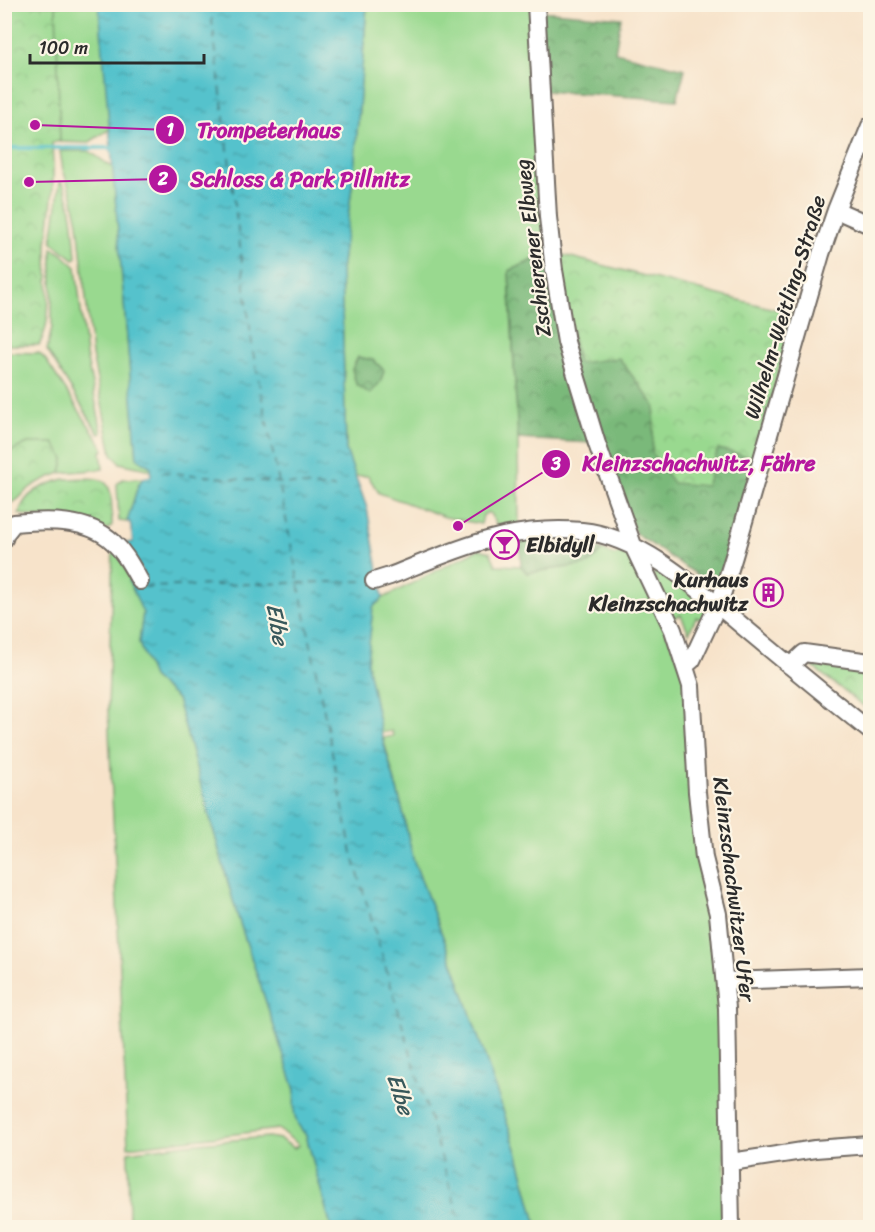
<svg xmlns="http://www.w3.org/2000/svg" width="875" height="1232" viewBox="0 0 875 1232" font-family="Sriracha,sans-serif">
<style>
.grass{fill:#99d98f;stroke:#62825d;stroke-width:1.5}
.forest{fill:url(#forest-crowns);stroke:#527252;stroke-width:1.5}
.park{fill:url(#park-crowns);stroke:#62825d;stroke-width:1.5}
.water{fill:url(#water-ripples);stroke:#40767c;stroke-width:1.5}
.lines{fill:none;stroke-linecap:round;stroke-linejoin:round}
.stream{stroke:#55c2cc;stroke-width:4}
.ferry{stroke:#38585b;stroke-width:1.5;stroke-dasharray:8 6;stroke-linecap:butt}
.minor-casing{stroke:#726b63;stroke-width:20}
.minor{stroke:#fff;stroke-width:16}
.labels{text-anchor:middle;stroke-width:4.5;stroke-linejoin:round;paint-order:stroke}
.street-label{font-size:21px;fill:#2b2b2b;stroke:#fcf5e5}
.poi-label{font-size:21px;font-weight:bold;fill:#2b2b2b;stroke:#fcf5e5;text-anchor:start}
.water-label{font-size:22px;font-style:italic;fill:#38585b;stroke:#fcf5e5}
.leader{fill:none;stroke:#b5179e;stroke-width:2}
.callout-dot{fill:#b5179e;stroke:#fcf5e5;stroke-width:2}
.mark-label{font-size:18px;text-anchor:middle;font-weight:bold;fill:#fff}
.callout-label{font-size:22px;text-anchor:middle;font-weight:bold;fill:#b5179e;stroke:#fcf5e5;stroke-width:4.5;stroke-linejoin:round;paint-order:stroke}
</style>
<defs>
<pattern id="forest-crowns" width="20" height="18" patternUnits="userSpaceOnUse" patternTransform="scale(1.5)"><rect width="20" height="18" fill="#7ab97a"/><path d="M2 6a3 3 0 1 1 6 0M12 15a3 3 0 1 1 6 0" fill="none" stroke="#649764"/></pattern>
<pattern id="park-crowns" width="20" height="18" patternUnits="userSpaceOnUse" patternTransform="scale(1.5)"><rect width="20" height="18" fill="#99d98f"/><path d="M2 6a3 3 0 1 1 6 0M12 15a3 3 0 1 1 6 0" fill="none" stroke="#84ba7c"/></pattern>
<pattern id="water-ripples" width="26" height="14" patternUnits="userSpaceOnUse" patternTransform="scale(1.5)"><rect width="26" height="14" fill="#55c2cc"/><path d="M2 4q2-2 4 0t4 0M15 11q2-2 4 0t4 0" fill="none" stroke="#479ea6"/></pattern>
</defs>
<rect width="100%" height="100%" fill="#fcf5e5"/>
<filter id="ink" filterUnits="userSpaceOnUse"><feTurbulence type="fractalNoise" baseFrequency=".0167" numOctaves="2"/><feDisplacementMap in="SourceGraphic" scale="12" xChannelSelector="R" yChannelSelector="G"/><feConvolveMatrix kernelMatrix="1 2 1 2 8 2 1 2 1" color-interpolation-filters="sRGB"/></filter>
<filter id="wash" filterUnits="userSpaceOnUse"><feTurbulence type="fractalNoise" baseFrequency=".008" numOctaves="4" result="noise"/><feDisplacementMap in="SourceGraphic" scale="24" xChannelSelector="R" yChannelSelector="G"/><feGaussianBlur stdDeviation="1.35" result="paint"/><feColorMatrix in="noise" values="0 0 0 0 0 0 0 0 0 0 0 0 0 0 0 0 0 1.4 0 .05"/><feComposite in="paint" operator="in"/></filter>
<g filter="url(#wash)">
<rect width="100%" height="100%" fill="#f7e3ca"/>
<path class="grass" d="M55 5H99L110 129 88 143 59 142Z
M367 5H533L549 253 509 271 518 439 519 525H497L489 512 483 515 481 524 445 517 379 493 368 476H355L346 450 341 271 354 171Z
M60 151H89L113 168 137 458 151 467V470L120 463 112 454 92 355 78 223 72 195 63 170Z
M60 182 63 183C73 208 74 232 76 258L74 259 52 242Z
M52 248 61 253 76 267 86 355 102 433 99 434 47 350 52 327Z
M4 352 39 353 46 360 101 444 104 450 101 451 103 469 61 473 64 459 28 443 8 453 4 445Z
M143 478 138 486 127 522 119 521 117 484 123 479Z
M113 546 126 570 143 613 139 643 152 677 177 699 236 911 295 1090C294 1109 293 1120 306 1135L331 1227H129L128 1152 187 1144 268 1137 280 1139 294 1148 299 1145 278 1129 128 1147 108 708Z
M479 549 490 552 496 565 521 566 527 573 589 564 602 550 614 555 625 552 636 565 684 672 715 916 722 997 726 1227H537L518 1155 456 971 413 859 401 804 383 738 393 736 392 731 381 733 367 663 373 607 383 598Z
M655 571H661L706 607 709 613 705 621 696 617 689 633 681 615 672 618 653 574Z"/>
<path class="forest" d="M540 11 621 18 615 52 685 69 677 100 545 91Z
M549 253 578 362 619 358 655 406 652 453 718 449 755 458 717 588 636 534 593 443 518 439 509 271Z
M358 357 373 360 384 370 381 381 370 394 356 384 352 369Z
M552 536 553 544 585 545 602 550 589 564 527 573 521 566 520 543 530 538Z"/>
<path class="park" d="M4 5H56L60 141 52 143C53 161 54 180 52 198 51 214 48 229 47 245 46 274 55 319 39 345H5Z
M555 253 794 314 755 458 718 449 706 486 673 483 652 453 655 406 619 358 578 363Z
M28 443H54L64 459 61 473C49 477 36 482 26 491 21 496 19 500 12 503L7 501 5 494V445L8 453Z
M64 479C111 477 112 476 112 525L108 529 19 514C24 492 44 485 64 479Z
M823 661 870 669V711L813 667Z"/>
<path class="water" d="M99 5H367L354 171 341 271 346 450 367 508 383 598 373 607 367 663 382 737 401 804 413 859 456 971 518 1155 537 1227H331L306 1135C291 1119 294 1111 295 1090L236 911 177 699 152 677 139 643 143 613 129 581 143 573 126 543 133 542 130 522H127L138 486 143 478 151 476V467L137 458Z"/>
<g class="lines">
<path class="stream" d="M4 148H112L114 150"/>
<path class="ferry" d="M210 4 253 352 352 853 462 1228
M162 472 335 488
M144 587 367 581"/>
</g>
</g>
<g filter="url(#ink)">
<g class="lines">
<defs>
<path id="minor" d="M536 4 548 217 554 270 566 342 597 444 634 548 673 630 691 686 697 792 704 858 718 914 727 1008 731 1228
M836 210 870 225
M4 539 6 533 14 523C46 520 88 518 113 542 125 553 132 567 140 581
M374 581 390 576C455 550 510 524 582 531 647 537 710 600 758 639 795 670 833 701 870 731
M686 665 692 660 721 598 734 556 821 254 836 210 870 126
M790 666 804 653 870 662
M725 981 870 976
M731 1162 815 1149 870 1145"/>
</defs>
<use href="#minor" class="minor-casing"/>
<use href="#minor" class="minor"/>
</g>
</g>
<defs>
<symbol id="bar-ring" viewBox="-11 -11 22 22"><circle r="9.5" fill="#fcf5e5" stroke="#b5179e" stroke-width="1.5"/><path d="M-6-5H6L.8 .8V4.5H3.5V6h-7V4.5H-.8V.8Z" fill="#b5179e"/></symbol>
<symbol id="building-ring" viewBox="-11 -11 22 22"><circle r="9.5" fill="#fcf5e5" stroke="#b5179e" stroke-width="1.5"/><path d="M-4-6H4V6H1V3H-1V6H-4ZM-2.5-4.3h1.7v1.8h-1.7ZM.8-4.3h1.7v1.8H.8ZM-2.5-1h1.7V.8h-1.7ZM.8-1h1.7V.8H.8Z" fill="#b5179e"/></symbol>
</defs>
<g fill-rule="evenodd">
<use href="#bar-ring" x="488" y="528" width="33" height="33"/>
<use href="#building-ring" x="752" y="576" width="33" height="33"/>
</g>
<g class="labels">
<g class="street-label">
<text transform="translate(533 248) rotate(-97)" y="7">Zschierener Elbweg</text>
<text transform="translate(785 307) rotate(-73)" y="7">Wilhelm-Weitling-Straße</text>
<text transform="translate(734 889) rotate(83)" y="7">Kleinzschachwitzer Ufer</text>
</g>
<g class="poi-label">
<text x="526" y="552">Elbidyll</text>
<text x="748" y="587" text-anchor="end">Kurhaus<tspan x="748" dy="24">Kleinzschachwitz</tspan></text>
</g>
<g class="water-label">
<text transform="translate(278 624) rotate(80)" y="8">Elbe</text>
<text transform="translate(401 1094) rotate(72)" y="8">Elbe</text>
</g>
</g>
<path class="leader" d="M35 125L170 130M29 182L163 179M458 526L556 464"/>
<g class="callout-dot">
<circle cx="35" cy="125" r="6"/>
<circle cx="29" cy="182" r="6"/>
<circle cx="458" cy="526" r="6"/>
<circle cx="170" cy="130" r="15"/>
<circle cx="163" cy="179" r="15"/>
<circle cx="556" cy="464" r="15"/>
</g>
<g class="mark-label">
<text x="170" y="136">1</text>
<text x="163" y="185">2</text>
<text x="556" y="470">3</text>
</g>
<g class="callout-label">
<text x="269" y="138">Trompeterhaus</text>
<text x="300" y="187">Schloss &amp; Park Pillnitz</text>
<text x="699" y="471">Kleinzschachwitz, Fähre</text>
</g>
<rect width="875" height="1232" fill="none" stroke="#fcf5e5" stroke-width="24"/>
<path d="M30 54v9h174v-9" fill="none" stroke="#2b2b2b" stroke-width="3"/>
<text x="39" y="54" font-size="18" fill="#2b2b2b" stroke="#fcf5e5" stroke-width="4.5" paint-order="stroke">100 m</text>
</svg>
